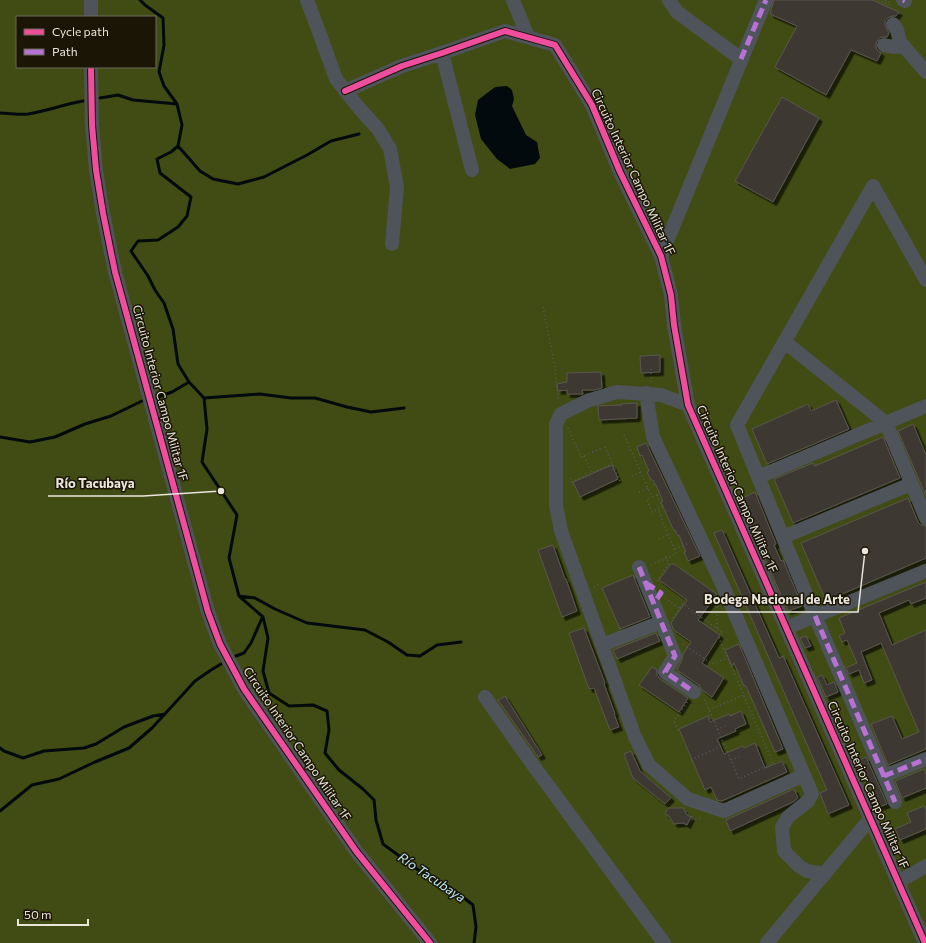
<svg xmlns="http://www.w3.org/2000/svg" width="926" height="943" viewBox="0 0 926 943" font-family="Commissioner,sans-serif">
<style>
.forest{fill:#414c14;fill-rule:evenodd}
.water{fill:#030a0d}
.lines{fill:none;stroke-linecap:round;stroke-linejoin:round}
.stream{stroke:#030a0d;stroke-width:3}
.building{fill:#3c3831;stroke:#5a5650;filter:url(#shadow)}
.path{stroke:#595b5d;stroke-width:1.5;stroke-dasharray:1 3;stroke-linecap:butt}
.minor{stroke:#4e5459;stroke-width:14}
.quiet{stroke:#b673d3;stroke-width:5;stroke-dasharray:10 5;stroke-linecap:butt}
.cycleway-casing{stroke:#1b1506;stroke-width:8}
.cycleway{stroke:#ef4d9e;stroke-width:6}
.labels{text-anchor:middle;stroke-width:3;stroke-linejoin:round;paint-order:stroke}
.street-label{font-size:12px;fill:#e9e5db;stroke:#1b1506}
.water-label{font-size:13px;font-style:italic;fill:#baecfb;stroke:#1b1506}
.leader{fill:none;stroke:#e9e5db;stroke-width:1.5}
.callout-dot{fill:#e9e5db;stroke:#1b1506;stroke-width:1.5}
.callout-label{font-size:13px;text-anchor:middle;font-weight:bold;fill:#e9e5db;stroke:#1b1506;stroke-width:3;stroke-linejoin:round;paint-order:stroke}
</style>
<defs>
<filter id="shadow"><feDropShadow dx="3.5" dy="3.5" stdDeviation="0" flood-color="#0009"/></filter>
</defs>
<rect width="100%" height="100%" fill="#1f1c13"/>
<path class="forest" d="M0 0H926V943H0ZM17 17H155V67H17Z"/>
<path class="water" d="M507 86 512 90 514 99 512 106 526 135 537 142 540 158 535 164 510 169 497 159 481 139 475 115 478 100 495 87Z"/>
<g class="lines">
<path class="stream" d="M140 0 145 5 163 18 164 45 159 72 164 86 177 104 182 125 178 146 171 152 157 159 160 173 191 197 187 216 178 227 158 240 138 241 131 251 148 276 155 290 164 303 173 329 178 364 189 382 204 398 207 429 202 462 237 515 229 558 239 596 263 617 268 638 263 671 269 693 289 706 313 705 327 711 329 730 325 753 339 770 363 789 374 800 376 820 383 844 421 872 451 888 473 905 476 927 474 943
M100 98 118 95 133 100 177 104
M0 113C9 113 19 115 28 114 47 111 65 104 83 101
M178 146 200 171 213 179 238 184 264 177 307 155 331 141 359 134
M158 397 172 392 189 382
M204 398 260 394 291 398H315L347 407 371 412 404 408
M0 437 30 442 55 437 85 424 111 416 142 401
M239 596 255 598 275 609 307 623 365 630 388 642 407 655 420 656 437 645 461 642
M236 656 244 653 251 643 262 618
M0 748 4 751 23 758 44 751 84 748 96 744 124 727 153 716 165 714
M0 811 32 785 59 779 95 762 129 748 152 728 195 681 211 670 221 664"/>
</g>
<path class="building" d="M774 0H872L899 12 896 16H893L889 17 885 21V25L889 33 887 37H881L878 40 876 43V48L878 51 881 53 877 61 851 50 826 95 775 67 797 26 770 14Z
M782 97 819 118 773 202 735 181Z
M660 355V372L641 373 640 356Z
M601 372 602 388 594 390H582L583 394H567V390L558 391 557 384 567 382V373Z
M836 400 849 429 767 464 752 429 808 404 811 411Z
M637 403V418L599 420 598 406 622 405 621 404Z
M913 424 926 455V496L898 431Z
M883 437 900 478 793 523 774 479 813 463 815 466Z
M646 443 700 556 688 561 684 552H686L679 535 678 536 675 530 674 531 661 502 663 501 656 485H655L653 480H651L647 472 649 471 642 455 640 456 637 447Z
M612 465 618 479 580 497 573 482Z
M755 492 776 544 774 545 781 561 783 560 802 606 788 611 739 500Z
M908 498 918 522 921 525 926 526V558L826 601 801 543Z
M722 530 779 658 783 656 849 805 828 814 820 793 827 790 714 533Z
M553 545 565 579H566L577 611 562 617 538 550Z
M671 564H674L717 594 698 620 720 635 702 663 724 678 712 697 702 690 699 685 677 670 682 660 683 654 691 642 674 630 671 623 687 600 659 580Z
M633 575 650 617 620 629 602 588Z
M926 582V598L911 604 909 600 879 613 892 645 926 630V749L888 765 871 724 892 716 902 739 919 732 881 643 861 652 872 680 864 683 859 670 849 674 846 668 857 663 847 640 842 642 839 636 845 633 839 618Z
M584 628 605 683 604 684 615 714H614L619 727 610 730 594 688 589 689 569 633Z
M656 633 660 641 617 659 613 650Z
M806 636 811 646 805 648 800 638Z
M739 644 783 749 775 752 746 686H744L734 663 732 666 725 650Z
M652 667 657 670V675L660 679 688 698 679 712 639 685Z
M822 675 827 685 834 682 838 692 826 697 817 677Z
M505 696 542 755 538 757 498 700Z
M741 711 746 724 735 729 736 731 717 739 724 754 743 746 744 748 755 743 765 768 782 761 787 772 722 801 717 800 711 787 705 790 679 729 708 716 710 722 729 714 730 716Z
M631 751 640 771 671 798 665 804 633 778 624 754Z
M866 757 887 804 879 807 859 760Z
M924 769 926 774V788L902 798 895 781Z
M794 789 798 798 793 802 730 831 726 820Z
M924 806 926 810V829L900 840 895 829 911 822 907 813Z
M668 808H683L687 815 691 817 687 825 683 823 674 824 669 816 665 814Z"/>
<g class="lines">
<path class="path" d="M878 0 893 6
M885 0 891 3
M543 307 555 367 556 385 559 401
M651 369V383
M568 428 581 457 602 448
M624 435 652 497
M605 447 620 481
M584 456 592 473
M632 476 641 472
M570 478 572 482 612 464
M639 492 648 488
M657 495 662 507 652 512 647 499Z
M659 539 668 535
M675 549 689 543
M651 565 676 554 658 509
M657 581 669 563 665 555
M594 587 599 584
M665 598 679 608
M673 618 683 604 723 633 719 638 773 763 739 779 704 698H703
M717 628V604
M683 644 712 664 727 658
M709 710 744 695
M717 729 726 726
M678 730 674 721 688 701
M691 760 724 745
M731 760 739 757
M686 811 687 814 692 817 691 819 693 820 703 817"/>
<path class="minor" d="M91 0V17
M307 0 322 40 336 79 359 108 378 129 390 149 397 187 392 244
M513 0 528 37
M669 0 677 12 741 59
M903 0 905 1
M893 24 897 30 900 42 926 72
M884 45 893 47 904 46
M442 53 472 170
M91 67 92 125 96 170 103 213 115 272 208 612 220 644 244 689 356 851 430 943
M345 91 402 66 442 53 505 31 555 45 592 105 620 172 661 256 671 295 674 325 688 405 925 943
M661 256 766 0
M785 342 886 423 926 518
M646 393 653 437 723 586 804 775 724 811 688 799 649 765 635 737 561 531 556 505V424L561 414 587 401 617 392 661 395 688 405
M758 477 926 406
M783 537 911 484
M639 567 675 656 665 672 694 692
M786 628 926 571
M602 645 656 624
M485 697 533 765 664 943
M804 775 812 794 808 801 788 817 782 827 784 851 800 867 807 871 825 874
M884 776 926 759
M895 802 815 616 737 425 873 186 926 280
M898 882 926 866
M767 943 870 819"/>
<path class="quiet" d="M903 0 905 1
M741 59 766 0
M639 567 675 656 665 672 694 692
M646 583 661 593 654 603
M815 616 895 802
M884 776 926 759"/>
<defs>
<path id="cycleway" d="M91 67 92 125 96 170 103 213 115 272 208 612 220 644 244 689 356 851 430 943
M345 91 402 66 442 53 505 31 555 45 592 105 620 172 661 256 671 295 674 325 688 405 925 943"/>
</defs>
<use href="#cycleway" class="cycleway-casing"/>
<use href="#cycleway" class="cycleway"/>
</g>
<g class="labels">
<g class="street-label">
<text transform="translate(633 172) rotate(65)" y="4">Circuito Interior Campo Militar 1F</text>
<text transform="translate(160 393) rotate(75)" y="4">Circuito Interior Campo Militar 1F</text>
<text transform="translate(737 489) rotate(66)" y="4">Circuito Interior Campo Militar 1F</text>
<text transform="translate(297 744) rotate(56)" y="4">Circuito Interior Campo Militar 1F</text>
<text transform="translate(868 785) rotate(66)" y="4">Circuito Interior Campo Militar 1F</text>
</g>
<g class="water-label">
<text transform="translate(432 877) rotate(34)" y="5">Río Tacubaya</text>
</g>
</g>
<path class="leader" d="M221 491L143 496H48M865 551L858 612H696"/>
<g class="callout-dot">
<circle cx="221" cy="491" r="4"/>
<circle cx="865" cy="551" r="4"/>
</g>
<g class="callout-label">
<text x="95" y="488">Río Tacubaya</text>
<text x="777" y="604">Bodega Nacional de Arte</text>
</g>
<rect x="16" y="16" width="140" height="52" fill="#1b1506" stroke="#6d685b"/>
<rect x="24" y="29" width="20" height="6" fill="#ef4d9e" stroke="#6d685b"/>
<text x="52" y="36" font-size="12" fill="#e9e5db">Cycle path</text>
<rect x="24" y="49" width="20" height="6" fill="#b673d3" stroke="#6d685b"/>
<text x="52" y="56" font-size="12" fill="#e9e5db">Path</text>
<path d="M18 919v6h70v-6" fill="none" stroke="#e9e5db" stroke-width="2"/>
<text x="24" y="919" font-size="12" fill="#e9e5db" stroke="#1b1506" stroke-width="3" paint-order="stroke">50 m</text>
</svg>
